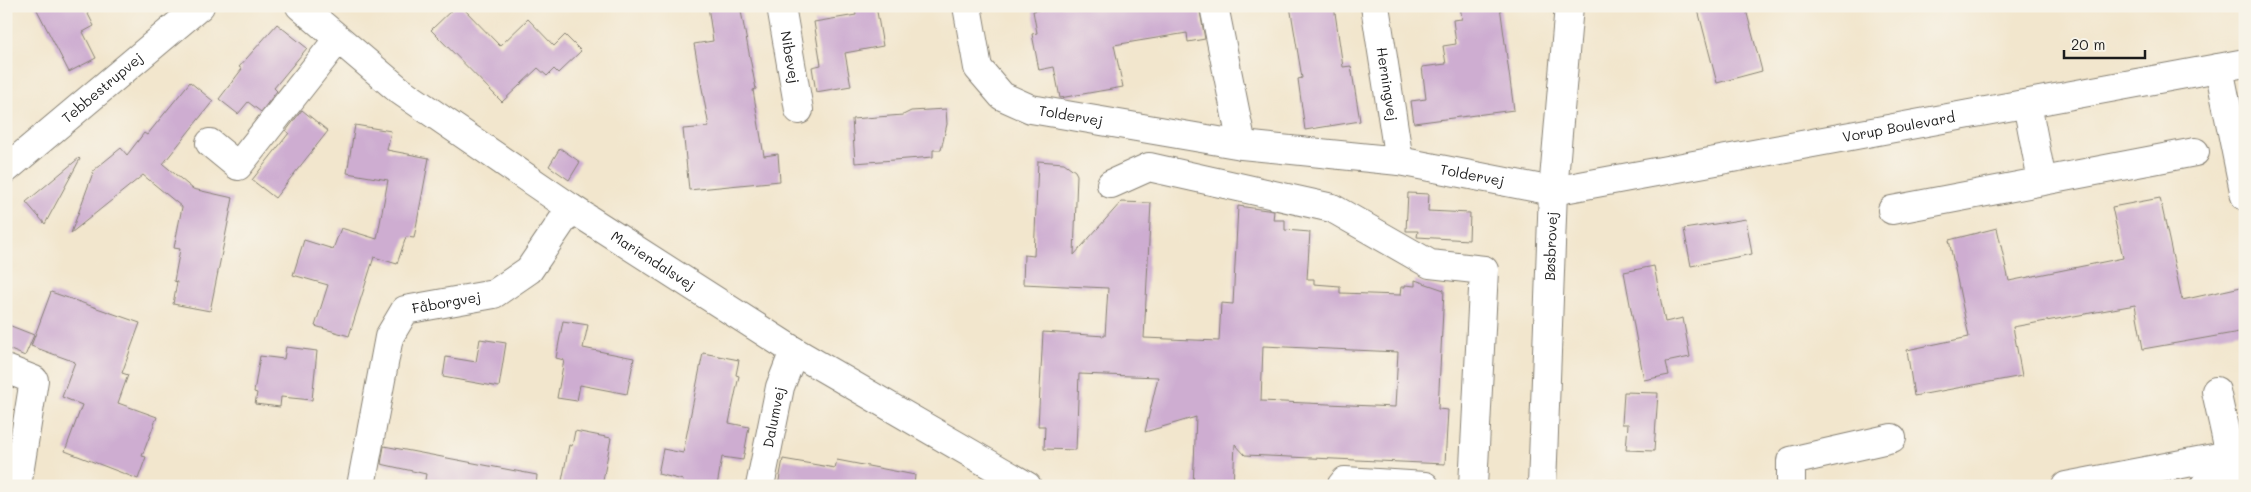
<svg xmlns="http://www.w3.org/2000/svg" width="2251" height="492" viewBox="0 0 2251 492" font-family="Mali,sans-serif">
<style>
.building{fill:#ceadd1;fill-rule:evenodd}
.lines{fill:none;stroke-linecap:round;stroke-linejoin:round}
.minor-casing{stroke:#878174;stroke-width:30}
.minor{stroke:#fff;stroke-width:28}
.labels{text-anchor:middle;stroke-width:4.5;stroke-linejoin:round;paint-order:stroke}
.street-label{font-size:14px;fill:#1c1c1c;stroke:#f7f3e8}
</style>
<rect width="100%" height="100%" fill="#f7f3e8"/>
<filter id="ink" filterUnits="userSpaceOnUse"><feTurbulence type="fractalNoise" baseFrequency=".02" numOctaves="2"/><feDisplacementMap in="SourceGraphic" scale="10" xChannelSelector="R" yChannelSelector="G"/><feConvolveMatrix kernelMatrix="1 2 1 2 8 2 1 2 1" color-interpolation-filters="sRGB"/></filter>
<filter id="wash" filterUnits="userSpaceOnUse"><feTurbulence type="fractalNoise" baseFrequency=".0096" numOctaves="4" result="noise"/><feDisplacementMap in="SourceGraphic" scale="20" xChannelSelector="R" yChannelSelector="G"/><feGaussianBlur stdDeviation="1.12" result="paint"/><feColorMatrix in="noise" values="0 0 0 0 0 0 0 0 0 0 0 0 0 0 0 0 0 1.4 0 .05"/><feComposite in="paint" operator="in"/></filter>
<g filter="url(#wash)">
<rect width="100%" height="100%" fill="#f2e6cd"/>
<g id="blocks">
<path class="building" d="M35 6H84L94 26 83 32 96 58 69 72Z
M456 6H461L500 46 528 19 554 46 565 35 581 51 558 73 554 69 547 76 538 68 502 102 431 30Z
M708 6H740L756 89 753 90 764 156 778 154 780 181 689 190 683 129 709 127 694 44 713 41Z
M876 6 883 46 845 53 851 86 816 92 812 67 821 65 814 22 856 15 855 9Z
M1044 6H1199L1205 39 1188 42 1187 33 1114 45 1123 87 1060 98 1054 67 1039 70 1032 34 1037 33 1033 11 1044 9Z
M1290 6H1334L1343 67 1351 66 1360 121 1305 130 1298 79 1302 78Z
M1460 6H1500L1514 110 1414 123 1411 101 1426 99 1422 67 1446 64 1443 46 1456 44 1453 20 1462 19Z
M1697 6H1745L1762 71 1717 83Z
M277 24 307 48 274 88 277 91 261 112 248 102 238 114 219 99 242 69 239 67Z
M190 82 213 101 163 164 193 189 233 198 210 311 173 304 177 282 174 281 180 249 174 248 182 207 143 175 71 233 94 170 121 148 127 155 144 133 147 135Z
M946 109 947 124 941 150H933V157L855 163 852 119 903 115 911 111Z
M302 110 328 131 275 198 252 180 289 133 286 131Z
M355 125 391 131 387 150 429 158 414 238 406 237 397 264 374 257 349 336 315 326 328 285 293 275 304 240 333 249 341 228 377 239 388 180 347 173Z
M560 148 580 162 569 180 549 166Z
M79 158 80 159 45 224 26 202Z
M1038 161 1064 163 1075 171 1077 175 1074 255 1121 202 1151 203 1144 338 1219 341 1221 303 1233 304 1238 206 1274 211 1273 220H1285V230L1310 232 1307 279H1314V284L1340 286V293L1400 295 1401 287H1405V285L1415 286V280L1444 290 1438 409 1448 410 1445 464 1245 455 1235 444 1233 486H1193L1196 417 1145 432 1158 377 1079 374 1076 450 1044 449 1045 426H1038L1043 332 1105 336 1108 288 1023 284 1024 255 1034 256ZM1263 346 1398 352 1395 407 1261 401Z
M1408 193 1429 194 1428 211 1470 213 1469 240 1417 237 1418 231H1406Z
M2160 198 2182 300 2241 287 2245 303V331L2143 349 2135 305 2013 327 2022 376 1914 396 1907 350 1969 337 1949 240 1997 228 2009 281 2123 258 2112 207Z
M1746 219 1752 254 1691 266 1684 229Z
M1654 266 1665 322 1683 318 1690 357 1666 362 1669 375 1644 380 1624 272Z
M51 292 140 323 122 373 128 375 118 403 157 417 142 456 146 457 138 479 65 451 82 405 62 397 75 362 31 346Z
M563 321 588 325 583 348 634 358 627 394 580 385 577 401 557 398 564 360 556 358Z
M6 324 34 335 25 356 6 348Z
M480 339 506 343 499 387 443 377 446 357 476 362Z
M286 347 317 351 312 400 281 397 280 407 255 404 257 393 254 392 260 356 284 359Z
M703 353 739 360 736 375 739 376 729 423 749 427 743 460 722 457 717 486H682L683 480 658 474 663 449 683 453Z
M1624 392 1658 393 1654 451 1626 450 1628 424H1622Z
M575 431 611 438 602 486H561L569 445 572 446Z
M384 446 537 475 536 486H424L426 474 381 464Z
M783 459 835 468 837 460 915 475 914 486H778Z"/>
</g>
</g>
<g filter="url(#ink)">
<use href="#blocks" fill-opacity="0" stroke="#878174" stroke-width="1"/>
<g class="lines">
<defs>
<g id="minor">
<path id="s1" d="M300 6 399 90 571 208 794 351 1027 486"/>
<path id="s2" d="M781 6 799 110"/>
<path id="s3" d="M967 6 978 68 1002 96 1031 109 1242 145 1399 161 1553 191 2245 63"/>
<path d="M1214 6 1242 145"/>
<path id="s4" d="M1375 6 1399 161"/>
<path d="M2219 68 2245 196"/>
<path d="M2027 104 2042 181"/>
<path d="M210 143 238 166 338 39"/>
<path id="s5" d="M6 169 200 6"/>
<path d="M1111 184 1149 167 1332 208 1430 264 1484 270 1473 486"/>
<path d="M1892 210 2195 152"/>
<path d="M6 369 34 380 17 486"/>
<path d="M2216 391 2230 455"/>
<path id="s6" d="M361 486 389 337 405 310 494 294 529 270 571 208"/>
<path id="s7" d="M760 486 780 387 794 351"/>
<path d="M1341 486 1345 481 1425 486"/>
<path id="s8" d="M1542 486 1553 191 1569 6"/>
<path d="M1791 486V461L1892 438"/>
<path d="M2066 486 2245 452"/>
<path d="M2204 486 2245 478"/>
</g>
</defs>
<use href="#minor" class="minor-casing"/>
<use href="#minor" class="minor"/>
</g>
</g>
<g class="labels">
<g class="street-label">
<text dy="5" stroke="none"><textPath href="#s2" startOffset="52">Nibevej</textPath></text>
<text dy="5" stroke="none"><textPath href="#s4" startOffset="79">Herningvej</textPath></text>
<text dy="5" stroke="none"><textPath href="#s5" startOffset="126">Tebbestrupvej</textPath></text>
<text dy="5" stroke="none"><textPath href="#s3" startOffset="172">Toldervej</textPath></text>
<text dy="5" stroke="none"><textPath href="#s3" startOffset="1012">Vorup Boulevard</textPath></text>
<text dy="5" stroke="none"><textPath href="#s3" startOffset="578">Toldervej</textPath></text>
<text dy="5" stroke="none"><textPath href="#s8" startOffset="240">Bøsbrovej</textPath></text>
<text dy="5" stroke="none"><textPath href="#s1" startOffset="436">Mariendalsvej</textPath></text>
<text dy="5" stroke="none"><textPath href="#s6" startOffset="225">Fåborgvej</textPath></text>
<text dy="5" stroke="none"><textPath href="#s7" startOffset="70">Dalumvej</textPath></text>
</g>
</g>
<rect width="2251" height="492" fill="none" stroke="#f7f3e8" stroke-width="25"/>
<path d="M2064 50v8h81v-8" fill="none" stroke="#1c1c1c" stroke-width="2.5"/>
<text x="2071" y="50" font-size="15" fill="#1c1c1c" stroke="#f7f3e8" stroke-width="4" paint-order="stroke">20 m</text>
</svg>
